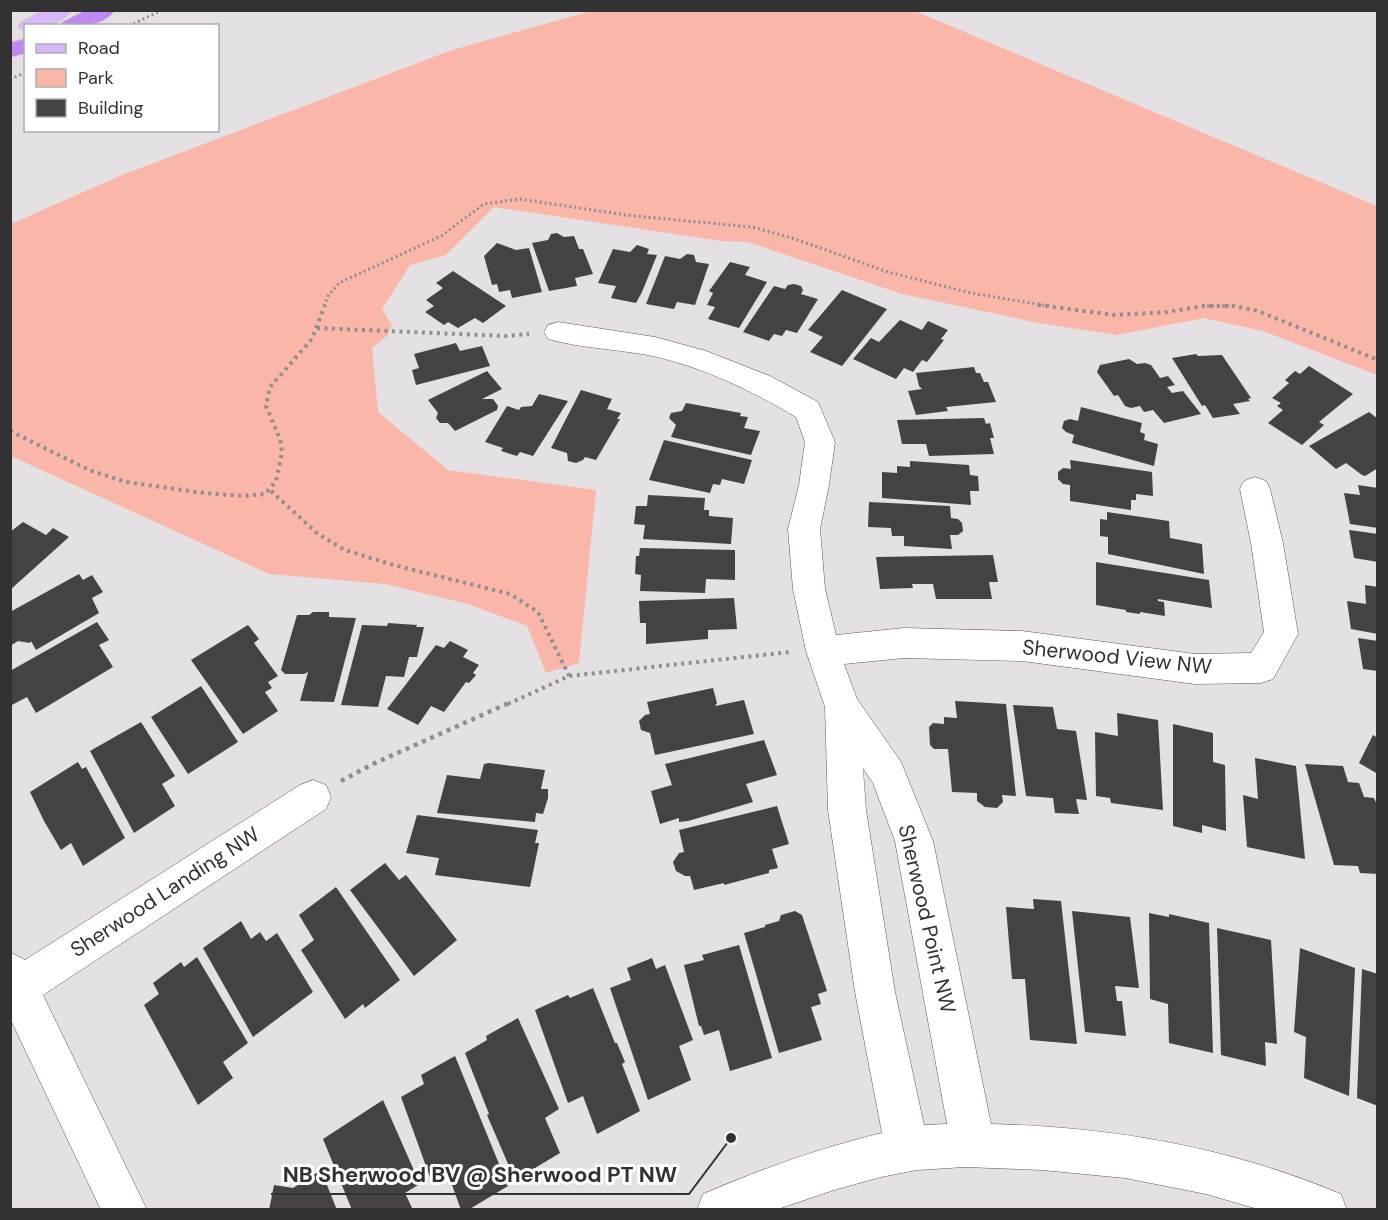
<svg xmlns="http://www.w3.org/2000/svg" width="1388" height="1220" viewBox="0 0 1388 1220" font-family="'DM Sans',sans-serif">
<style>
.green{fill:#fab6a9}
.building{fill:#464243}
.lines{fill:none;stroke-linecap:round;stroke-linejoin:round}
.minor-casing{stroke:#5b575a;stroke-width:1}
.major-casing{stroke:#bebdbe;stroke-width:1}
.highway-casing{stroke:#bebdbe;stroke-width:1}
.path-far2{stroke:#8f8d8f;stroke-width:3;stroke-dasharray:2 3;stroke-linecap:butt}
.path-far1{stroke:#8f8d8f;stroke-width:4;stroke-dasharray:3 4.5;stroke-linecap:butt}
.path{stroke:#8f8d8f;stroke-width:4.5;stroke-dasharray:4 5;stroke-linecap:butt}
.minor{fill:#fff;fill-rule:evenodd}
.major{fill:#d9b8fa;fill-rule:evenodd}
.highway{fill:#c088f6;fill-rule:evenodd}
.labels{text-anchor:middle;stroke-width:6;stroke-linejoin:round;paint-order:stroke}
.street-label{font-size:21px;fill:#333233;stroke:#fff}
.leader{fill:none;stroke:#333233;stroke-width:2}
.callout-dot{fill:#333233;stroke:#fff;stroke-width:2}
.callout-label{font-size:22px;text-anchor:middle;font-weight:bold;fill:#333233;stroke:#fff;stroke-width:6;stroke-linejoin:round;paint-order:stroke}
</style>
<rect width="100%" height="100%" fill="#e4e0e3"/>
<path class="green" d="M595 10 915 11 1377 206V375L1263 331 1204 318 1117 335 1039 323 902 294 748 242 721 241 494 207 446 255 410 265 382 309 392 325 388 335 372 348 378 412 448 470 596 490 579 663 546 673 527 626 468 604 385 584 269 574 11 456V224L122 175 452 50Z"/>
<path class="building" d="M557 233 564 237 574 236 579 249H583L593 274 575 278 577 286 549 291 532 243 548 240 551 234Z
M497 243 516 250 529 248 542 292 512 298 510 290 499 292 497 284 492 285 484 256Z
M637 245 649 249 647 254 657 255 642 292 636 303 611 298 616 286 598 283 613 249 630 252Z
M687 254 694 255 696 262 709 264 695 305 677 302 674 309 646 304 665 256 680 259Z
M730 262 750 267 745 275 767 282 739 328 708 319 715 307 707 305 713 293 709 291Z
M453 271 506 306 483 323 475 318 458 328 448 322 444 325 425 312 434 306 426 300 443 288 436 283Z
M794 284 801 286 803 290 801 294 818 299 797 333 786 330 782 336 774 334 769 341 743 332 774 286 785 289 788 285Z
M842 290 887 309 842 366 810 352 823 337 808 330Z
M900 320 922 330 928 321 948 330 941 339 944 340 927 362 922 360 913 372 904 368 896 379 853 359 871 338 879 342Z
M456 343 460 351 482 346 490 366 416 385 412 370 419 368 414 354Z
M1196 354 1198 356 1222 355 1251 398 1248 399 1250 401 1233 404 1240 414 1213 418 1205 405 1202 406 1172 358Z
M1129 359 1137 364 1145 363 1151 365 1160 378 1168 376 1175 385 1167 387 1172 393 1183 391 1201 414 1164 423 1153 410 1144 412 1140 406 1131 408 1125 406 1118 395 1114 396 1097 372 1100 365Z
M1309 366 1353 394 1319 422 1324 425 1302 445 1268 423 1283 410 1277 406 1281 403 1272 398 1289 383 1285 380 1295 371 1300 374Z
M974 367 976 373H980L984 382H988L996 402 946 407 948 411 916 415 908 391 922 389 919 386 916 373Z
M487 371 502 389 482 399H493L498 406 497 410 455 431 448 423H440L436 418 438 413 428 400Z
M581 390 612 399 607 409 621 413 617 419H620L596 460 585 457 583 460 576 463 568 461 567 453 551 448Z
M539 394 568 401 533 456 520 452 517 456 501 451 503 448 485 442 507 406 519 410 521 407 532 406Z
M686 403 741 413 740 416 748 417 744 428 760 431 751 455 671 437 676 425 669 418 671 413 682 411Z
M1081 407 1142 423 1140 432 1145 434 1144 440 1158 444 1154 466 1072 443 1074 435 1066 432 1062 428 1064 421 1070 419 1078 421Z
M1369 412 1378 419V468L1365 476 1362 475 1346 463 1336 469 1309 446Z
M984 418 986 424 990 423 994 438H990L994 454 929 456 926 444H902L897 420Z
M664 440 752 460 744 484 722 479 720 485 713 484 710 493 649 480Z
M1070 460 1152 472 1153 496 1136 494V500H1131V510L1070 501V485L1063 484 1058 479V472L1063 468 1071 469Z
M910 461 969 465 970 475 978 476 979 491H970L971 505 882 498V472L897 473V466L910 467Z
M1358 485 1378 488V528L1350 524 1344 493 1360 495Z
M648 495 705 498 704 510H709V516L733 518 731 544 643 539 645 525 634 524 636 506H647Z
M869 502 950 506 951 518 958 519 962 523 963 531 958 535H950L952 549 904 546V536H892L891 528 868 527Z
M1107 512 1169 521 1170 538 1202 544 1204 574 1108 554V537L1100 536V519L1107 520Z
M23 522 46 535 53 528 69 537 10 590V532Z
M1349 530 1378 534V562L1354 558Z
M640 548 735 550V580L706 579 705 593 640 591 641 575 635 574 636 556H639Z
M993 555 998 582H989L992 599H936L933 584H912L913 588 880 589 876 557Z
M1096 562 1209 580 1212 608 1158 599V601L1164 602 1165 616 1140 612V614L1126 612V610L1096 605Z
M79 574 83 580 92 575 103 592 92 598 99 613 36 650 31 641 30 643 18 641 10 646V612Z
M1365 585 1378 587V634L1351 629 1347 601 1366 604Z
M734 598 737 629 708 630V639L646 644V623H640L639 601Z
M313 612H329V617L356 618 334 702 300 701 308 672 304 674H285L281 670 297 615H309Z
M97 622 109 640 99 645 113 667 36 713 27 697 10 706V671Z
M388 623 417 625 416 627H424L417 657H409L404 677 386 676 378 707 341 705 362 625 387 626Z
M248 625 259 639 254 643 278 676 268 682 272 688 265 692 278 711 243 734 191 660Z
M1358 638 1378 641V671L1363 669Z
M450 641 468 650 463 657 479 665 473 673 476 675 469 683 466 682 444 712 431 706 418 725 387 709 436 645 444 648Z
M201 686 238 742 188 774 151 717Z
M713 688 717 703 715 706 744 700 754 734 655 755 650 733 641 730 639 721 645 715 650 714 647 702Z
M955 701 1006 704 1016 796 1002 795 1003 802 997 808 985 807 977 801V793L952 792 948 749H934L930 745 929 727 933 723 944 724V717L957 718Z
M1013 705 1053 707 1057 729 1076 731 1087 800 1076 799 1079 814 1055 813 1053 798 1026 796Z
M1117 713 1158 720 1163 810 1111 803 1110 798 1096 796 1095 732 1118 736Z
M141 722 175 776 162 784 175 806 134 833 90 751Z
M1173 724 1213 733V762L1225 765 1226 831 1202 825V833L1173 826Z
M1373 735 1378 738V774L1359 763Z
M764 740 777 775 746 784 753 802 688 821 679 822V818L660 824 651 791 672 785 665 764Z
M1255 758 1296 766 1305 859 1247 847 1243 795 1258 799Z
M78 762 82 769 86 767 125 838 83 866 71 843 61 850 44 821 30 792Z
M489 763 545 770 541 789H548V798L543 814 536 813 535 822 437 813 447 775 480 779 484 764Z
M1305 764 1343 766 1348 782 1359 783 1364 797 1374 798 1378 807V874L1360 873 1358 866 1334 865Z
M777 806 789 844 772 849 778 868 769 870V873L724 885V883L694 890 690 876H685L676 871 673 862 679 853 684 852 679 830Z
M417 815 538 830 535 843H539L530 887 435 875 439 858 406 853Z
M385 863 399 880 406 875 457 940 414 976 350 890Z
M336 887 400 980 365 1008 363 1004 345 1019 301 950 314 940 299 915Z
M1033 899 1061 901 1077 1044 1030 1040 1025 979H1012L1006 907 1034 909Z
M795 911 802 915 827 991 818 994 821 1004 811 1007 822 1040 779 1053 744 933 765 927V925L779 921 781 915Z
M1072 911 1130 917 1139 988 1115 986 1117 1001H1122L1126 1036 1085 1032Z
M1149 913 1169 917V914L1209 923 1213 1053 1169 1043 1168 1004 1150 999Z
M241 921 251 939 260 932 266 941 277 933 313 992 253 1037 203 948Z
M1217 928 1271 940 1277 1044 1265 1042 1266 1066 1221 1055Z
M739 945 772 1058 730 1071 719 1030 704 1035 701 1026H699L684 965 704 960 702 955Z
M1300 948 1355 968 1349 1096 1304 1078 1306 1037 1294 1032Z
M197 957 248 1043 223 1062 233 1078 198 1105 144 1005 159 994 153 983 181 962 184 967Z
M652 958 656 969 665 965 693 1040 679 1046 691 1080 648 1100 610 988 631 980 627 968Z
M1362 969 1378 974V1106L1357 1098Z
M593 988 615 1043H617L625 1062 622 1064 640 1111 597 1134 583 1096 568 1103 535 1010 568 995 570 998Z
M518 1018 559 1109 545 1118 560 1153 515 1180 487 1115 489 1114 465 1053 487 1040 486 1036Z
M455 1056 508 1186 468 1210H461L447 1171 431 1180 401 1097 424 1084 421 1075Z
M383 1100 416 1175 414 1177 418 1185 405 1193 413 1210H352L323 1139Z
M321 1170 337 1210H269L274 1185 293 1188Z"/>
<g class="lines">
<defs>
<path id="minor" d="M558 322 655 337 706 351 770 376 818 402 835 442 829 485 820 529 825 589 836 635 904 628 1022 631 1195 654 1251 653 1264 632 1251 543 1240 489 1244 481 1255 477 1266 481 1270 489 1283 543 1298 634 1273 679 1261 683 1195 684 1022 661 904 658 844 664 857 699 901 762 933 841 991 1124C1112 1127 1229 1147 1341 1194L1347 1210H1261L1206 1194 1125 1178 1042 1170 965 1167 917 1170 881 1177 834 1190 775 1210H697L703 1194C761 1169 820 1148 882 1133L855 992 828 810 825 707 806 651 793 589 788 529 799 485 805 442 796 417C752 391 707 369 657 357 621 349 584 349 548 339L544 332 548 325ZM863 768 873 783 895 841 947 1124 924 1125 895 992 866 810Z
M313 780 326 785 331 797 326 809 43 995 147 1210H101L10 1018V952L25 960 300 785Z"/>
<path id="major" d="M44 10H72C62 25 42 26 26 26V31L22 30 18 26 22 22Z"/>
<path id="highway" d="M87 10H115C103 27 78 26 60 26L63 22Z
M26 39V53L10 57V43Z"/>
</defs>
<use href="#minor" class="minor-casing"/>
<use href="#major" class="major-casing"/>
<use href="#highway" class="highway-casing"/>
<path class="path-far2" d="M129 26 162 10
M10 79 22 74
M324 306 328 296 339 283 441 236 484 204 520 199 625 215 752 227 792 238 888 272 971 293 1049 306
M1202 306H1235"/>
<path class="path-far1" d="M1038 305 1115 315 1167 312 1203 306H1234L1258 311 1378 360
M317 328 505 336 529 334
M10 431 89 470 126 482 204 493 243 496 265 494 276 481 282 452 280 439 266 406 270 387 312 339 325 305
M271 491 318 534 345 550 390 564 510 594 538 612 569 676
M508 704 569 676 790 652"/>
<path class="path" d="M341 781 373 764 511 702"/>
<use href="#minor" class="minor"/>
<use href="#major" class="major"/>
<use href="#highway" class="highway"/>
</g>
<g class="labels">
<g class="street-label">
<text transform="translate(1117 657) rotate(6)" y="7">Sherwood View NW</text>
<text transform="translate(165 892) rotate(-33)" y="7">Sherwood Landing NW</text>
<text transform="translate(927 919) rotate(77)" y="7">Sherwood Point NW</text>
</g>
</g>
<path class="leader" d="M731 1138L689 1194H271"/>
<circle class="callout-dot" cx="731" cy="1138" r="6"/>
<g class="callout-label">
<text x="480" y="1182">NB Sherwood BV @ Sherwood PT NW</text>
</g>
<rect width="1388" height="1220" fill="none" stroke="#333233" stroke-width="24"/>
<rect x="24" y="24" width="195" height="108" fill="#ffffff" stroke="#adadad" stroke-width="1.5"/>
<rect x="36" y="44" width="30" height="9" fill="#d9b8fa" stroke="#adadad" stroke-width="1.5"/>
<text x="78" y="54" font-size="18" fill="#333233">Road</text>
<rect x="36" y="69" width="30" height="18" fill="#fab6a9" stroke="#adadad" stroke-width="1.5"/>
<text x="78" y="84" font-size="18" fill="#333233">Park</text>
<rect x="36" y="99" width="30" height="18" fill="#464243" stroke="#adadad" stroke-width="1.5"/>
<text x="78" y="114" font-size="18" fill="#333233">Building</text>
</svg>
